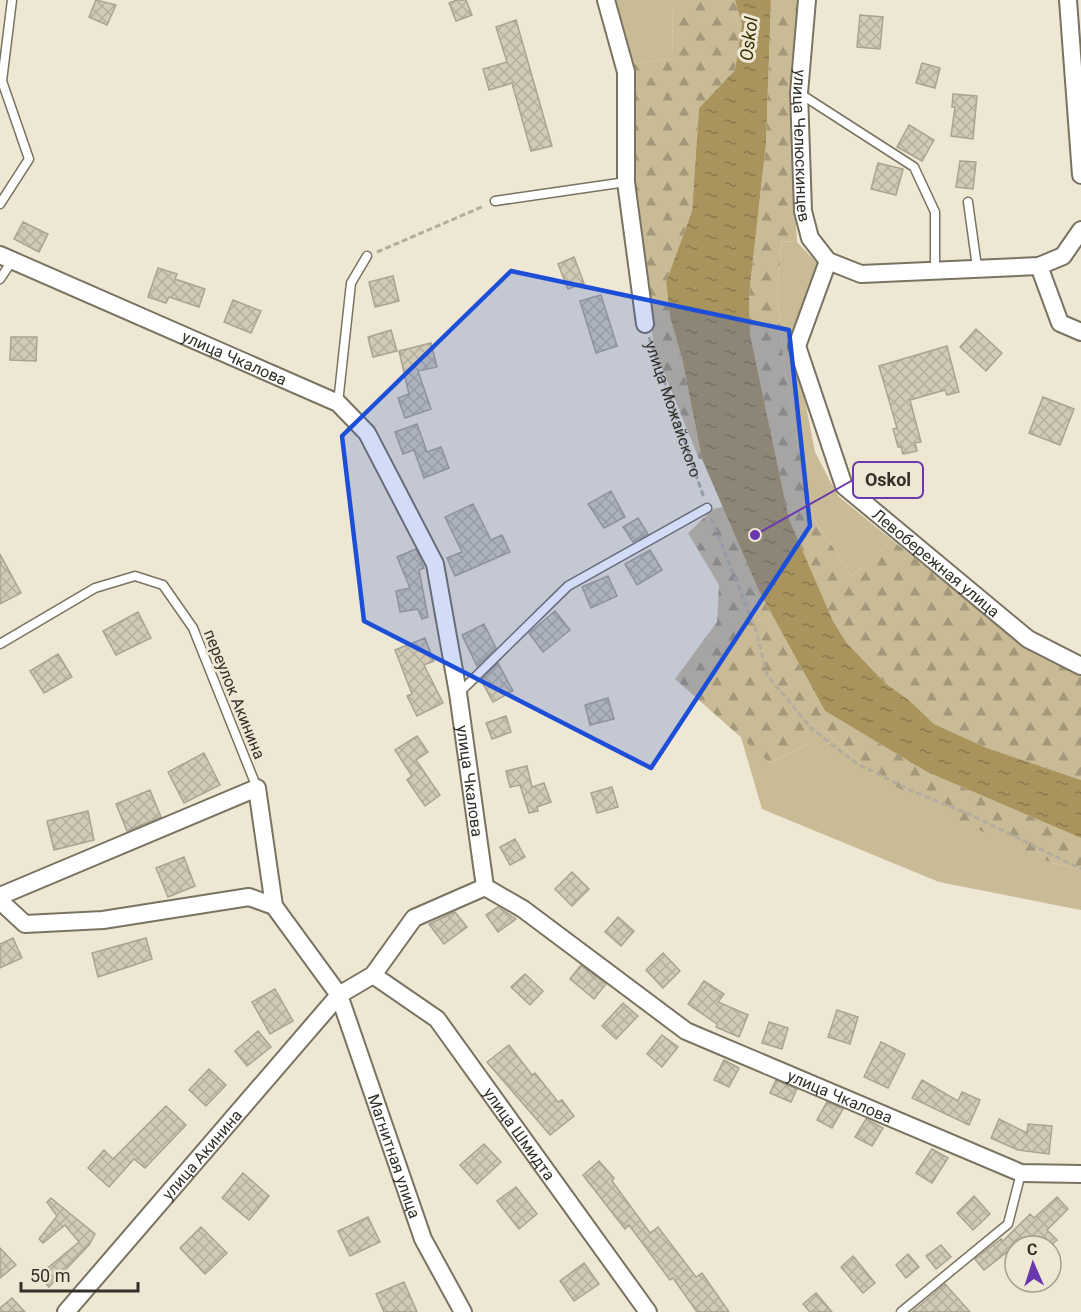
<svg xmlns="http://www.w3.org/2000/svg" width="1081" height="1312" viewBox="0 0 1081 1312" font-family="Roboto,sans-serif">
<style>
.grass{fill:#c9bb96}
.forest{fill:url(#forest-firs)}
.water{fill:url(#water-ripples)}
.building{fill:url(#building-cross-hatch);stroke:#aaa391;stroke-width:1.5}
.lines{fill:none;stroke-linecap:round;stroke-linejoin:round}
.lane-casing{stroke:#797362;stroke-width:11}
.street-casing{stroke:#797362;stroke-width:20}
.path{stroke:#b3ad9d;stroke-width:3;stroke-dasharray:6 3;stroke-linecap:butt}
.lane{stroke:#fff;stroke-width:8}
.street{stroke:#fff;stroke-width:16}
.marked{fill:#1d4ed8;fill-opacity:0.2;stroke:#1d4ed8;stroke-width:4.5;stroke-linejoin:round}
.labels{text-anchor:middle;stroke-width:6;stroke-linejoin:round;paint-order:stroke}
.street-label{font-size:16px;fill:#323028;stroke:#eee7d3}
.water-label{font-size:18px;font-style:italic;fill:#3a2b00;stroke:#eee7d3}
.leader{fill:none;stroke:#6a37ae;stroke-width:2}
.callout-dot{fill:#6a37ae;stroke:#eee7d3;stroke-width:2}
.callout{fill:#eee7d3;stroke:#6a37ae;stroke-width:2}
.callout-label{font-size:18px;text-anchor:middle;font-weight:bold;fill:#323028}
</style>
<defs>
<pattern id="forest-firs" width="22" height="20" patternUnits="userSpaceOnUse" patternTransform="scale(1.5)"><rect width="22" height="20" fill="#c9bb96"/><path d="M5 1l3.5 6h-7zM16 11l3.5 6h-7z" fill="#a4987a"/></pattern>
<pattern id="water-ripples" width="26" height="14" patternUnits="userSpaceOnUse" patternTransform="scale(1.5)"><rect width="26" height="14" fill="#a9945e"/><path d="M2 4q2-2 4 0t4 0M15 11q2-2 4 0t4 0" fill="none" stroke="#8a794e"/></pattern>
<pattern id="building-cross-hatch" width="8" height="8" patternUnits="userSpaceOnUse" patternTransform="scale(1.5)"><rect width="8" height="8" fill="#d1cab7"/><path d="M0 0l8 8M0 8l8-8" fill="none" stroke="#b4ae9d"/></pattern>
</defs>
<rect width="100%" height="100%" fill="#eee7d3"/>
<path class="grass" d="M611 0H672L673 58 631 65Z
M782 241 797 242 821 267 794 343 815 452 838 496 892 540 852 576 814 519 798 447 784 364 777 295Z
M824 730 873 774 1052 863 1081 869V910L939 882 762 809 740 734 770 763 808 744Z"/>
<path class="forest" d="M672 0H735L742 24 735 70 699 108 692 211 666 282 670 317 682 358 702 459H699L654 348 633 188 631 65 673 58Z
M771 0H798L789 98 797 242 782 241 777 295 784 364 798 447 814 519 852 576 892 540 1021 644 1081 674V780L987 748 934 724 910 701 885 683 846 642 833 621 789 519 750 334 749 295 766 144Z
M723 507 759 591 825 711 927 772 1081 838V869L1052 863 955 819 873 774 824 730 808 744 770 763 675 679 717 622 719 585 688 533 713 509Z"/>
<path class="water" d="M735 0H771L766 144 749 295 750 334 789 519 833 621 846 642 885 683 910 701 934 724 987 748 1081 780V838L927 772 825 711 759 591 702 459 682 358 670 317 666 282 692 211 699 108 735 70 742 24Z"/>
<path class="building" d="M96 0 116 5 107 25 89 17Z
M457 0H466L472 15 456 21 449 3Z
M860 15 883 17 880 49 857 47Z
M516 20 552 146 531 151 512 83 489 90 483 69 507 62 496 27Z
M922 63 940 68 935 88 916 83Z
M953 94 977 96 973 139 951 136 955 107H952Z
M909 125 934 140 922 161 897 147Z
M960 161 976 162 973 189 956 187Z
M878 163 903 169 896 195 871 189Z
M23 222 48 234 39 252 14 239Z
M574 257 584 283 568 289 558 264Z
M158 268 177 274 175 279 205 289 199 307 169 297 166 303 148 297Z
M393 276 399 301 375 307 369 282Z
M601 295 617 346 596 353 580 301Z
M233 300 261 311 251 333 224 322Z
M976 329 1002 353 986 371 960 347Z
M391 330 397 351 373 357 368 337Z
M11 337H37L36 361 10 360Z
M431 343 437 367 418 371 431 409 405 418 398 398 409 394 399 351Z
M947 346 959 392 947 395 945 390 910 400 921 442 915 443 917 451 903 454 901 447H898L893 429 897 428 879 366Z
M1043 397 1074 409 1060 445 1029 433Z
M417 424 427 452 441 447 449 468 424 478 414 450 403 454 395 432Z
M611 491 625 517 604 528 588 504Z
M473 504 491 540 502 535 510 552 455 576 447 558 462 552 445 517Z
M638 518 648 534 633 542 623 527Z
M416 549 424 568 419 570 428 617 422 619 418 609 400 612 396 591 410 588 397 557Z
M650 550 662 570 637 585 625 564Z
M0 554 21 593 0 604Z
M608 576 617 596 591 608 582 587Z
M555 611 570 630 543 652 529 633Z
M138 612 151 638 116 655 103 631Z
M484 624 496 648 477 666 462 635Z
M425 638 434 661 424 665 443 703 417 716 407 696 412 694 395 650Z
M58 654 72 677 44 693 30 671Z
M498 663 513 691 493 702 481 680Z
M608 698 614 719 590 725 585 705Z
M506 716 511 732 492 739 486 723Z
M417 736 428 752 416 760 440 795 425 806 407 780 412 776 395 750Z
M204 753 220 785 184 803 168 772Z
M527 766 532 787 544 783 551 802 537 807 538 811 529 813 520 785 510 787 506 771Z
M612 787 618 807 597 813 591 793Z
M150 790 161 817 127 831 116 804Z
M88 811 94 840 54 850 47 821Z
M515 839 525 857 510 865 500 847Z
M184 857 195 886 168 897 156 868Z
M572 872 589 889 572 906 555 889Z
M498 907 516 919 498 932 486 915Z
M455 912 467 927 444 944 429 924Z
M618 917 634 931 621 946 605 932Z
M13 938 22 958 0 968V944Z
M146 938 152 959 98 977 92 953Z
M663 953 680 971 663 988 646 970Z
M581 965 606 984 594 999 570 979Z
M525 974 543 991 530 1005 511 987Z
M704 981 724 994 718 1002 748 1015 739 1037 716 1027 717 1024 688 1004Z
M275 989 293 1021 270 1034 252 1002Z
M623 1003 638 1016 616 1039 602 1026Z
M837 1010 858 1017 850 1044 828 1037Z
M769 1022 788 1028 782 1049 762 1043Z
M258 1031 271 1047 247 1066 235 1051Z
M662 1035 678 1047 662 1067 647 1054Z
M881 1042 905 1054 888 1088 864 1077Z
M509 1045 532 1075 535 1073 558 1102 562 1100 574 1116 550 1135 487 1062Z
M724 1060 739 1068 729 1087 714 1080Z
M209 1069 226 1085 206 1106 189 1090Z
M776 1080 797 1089 791 1102 770 1093Z
M922 1080 958 1101 962 1092 980 1100 969 1125 912 1098Z
M827 1102 843 1109 832 1128 817 1120Z
M166 1106 186 1125 145 1168 134 1159 109 1187 88 1168 104 1150 113 1159Z
M866 1119 883 1128 872 1146 855 1137Z
M999 1119 1027 1133 1028 1124 1052 1126 1049 1154 1018 1150 991 1138Z
M484 1144 501 1162 477 1184 460 1165Z
M932 1149 948 1158 932 1183 916 1173Z
M599 1161 614 1178 612 1181 650 1233 658 1227 696 1277 702 1273 729 1312H697L673 1278 670 1280 629 1225 625 1229 583 1175Z
M243 1173 269 1196 249 1220 222 1198Z
M516 1187 537 1214 519 1229 497 1201Z
M974 1196 990 1214 973 1230 957 1213Z
M1057 1197 1068 1209 1047 1230 1057 1240 1050 1246H1033L1025 1238 984 1270 975 1259 1001 1239 1003 1241 1030 1214 1034 1218Z
M51 1198 95 1234 89 1245 49 1287 38 1276 79 1242 65 1225 43 1243 39 1239 57 1216 47 1202Z
M368 1217 380 1242 350 1256 338 1231Z
M201 1227 227 1253 205 1274 180 1248Z
M941 1245 951 1257 936 1269 926 1256Z
M0 1248 16 1265 0 1278Z
M908 1254 919 1267 906 1278 896 1265Z
M853 1256 875 1283 863 1293 841 1267Z
M584 1263 599 1284 574 1301 560 1281Z
M404 1282 417 1312H384L376 1294Z
M945 1284 970 1312H912L931 1296Z
M816 1293 832 1312H810L803 1304Z
M12 1298 25 1312H0V1308Z"/>
<g class="lines">
<defs>
<path id="lane" d="M799 93 914 167 935 212V270
M495 201 626 182
M968 202 977 267
M0 204 29 159 2 81 12 0
M0 279 12 261
M338 403 351 283 367 256
M0 644 95 588 135 576 163 585 193 628 257 788
M459 693 568 586 707 508
M901 1312 1008 1224 1021 1173"/>
<g id="street">
<path d="M606 0 626 72V182L645 324"/>
<path id="s2" d="M807 0 799 93 803 211 810 238 828 261 861 274 1039 266 1063 256 1081 230"/>
<path d="M1068 0 1081 175"/>
<path id="s3" d="M0 255 338 403 367 433 435 564 458 693 485 887 523 909 686 1031 1021 1173 1081 1174"/>
<path id="s4" d="M828 261 797 346 844 486 1028 639 1081 666"/>
<path d="M1039 266 1060 323 1081 332"/>
<path d="M0 896 257 788 274 906"/>
<path id="s5" d="M0 901 25 924 103 920 249 897 274 906 339 995 423 1239 463 1312"/>
<path id="s6" d="M373 975 437 1019 648 1312"/>
<path id="s7" d="M66 1312 339 995 373 975 414 918 485 887"/>
</g>
</defs>
<use href="#lane" class="lane-casing"/>
<use href="#street" class="street-casing"/>
<g class="path">
<path d="M377 252 484 206"/>
<path id="s1" d="M649 337 704 498"/>
<path d="M711 518 756 630 767 675 811 728 856 763 912 791 969 814 1081 869"/>
</g>
<use href="#lane" class="lane"/>
<use href="#street" class="street"/>
</g>
<path class="marked" d="M511 271 789 330 810 526 651 768 364 621 342 436Z"/>
<g class="labels">
<g class="street-label">
<text dy="6" stroke="none"><textPath href="#s2" startOffset="146">улица Челюскинцев</textPath></text>
<text dy="6" stroke="none"><textPath href="#s3" startOffset="256">улица Чкалова</textPath></text>
<text dy="6" stroke="none"><textPath href="#s1" startOffset="76">улица Можайского</textPath></text>
<text dy="6" stroke="none"><textPath href="#s4" startOffset="358">Левобережная улица</textPath></text>
<text transform="translate(235 694) rotate(68)" y="6">переулок Акинина</text>
<text dy="6" stroke="none"><textPath href="#s3" startOffset="778">улица Чкалова</textPath></text>
<text dy="6" stroke="none"><textPath href="#s3" startOffset="1300">улица Чкалова</textPath></text>
<text dy="6" stroke="none"><textPath href="#s6" startOffset="219">улица Шмидта</textPath></text>
<text dy="6" stroke="none"><textPath href="#s7" startOffset="208">улица Акинина</textPath></text>
<text dy="6" stroke="none"><textPath href="#s5" startOffset="567">Магнитная улица</textPath></text>
</g>
<g class="water-label">
<text transform="translate(749 39) rotate(-83)" y="6">Oskol</text>
</g>
</g>
<path class="leader" d="M755 535L853 480"/>
<circle class="callout-dot" cx="755" cy="535" r="6"/>
<rect class="callout" x="853" y="462" width="70" height="36" rx="6"/>
<g class="callout-label">
<text x="888" y="486">Oskol</text>
</g>
<g transform="translate(1033 1264) rotate(357)"><circle r="28" fill="#eee7d3" stroke="#a39e8f" stroke-width="1.5"/>
<path d="M0-4.5L10 22L0 15L-10 22Z" fill="#6a37ae"/>
<text y="-9" font-size="16" font-weight="bold" text-anchor="middle" fill="#323028">С</text>
</g>
<path d="M21 1282v9h117v-9" fill="none" stroke="#323028" stroke-width="3"/>
<text x="30" y="1282" font-size="18" fill="#323028" stroke="#eee7d3" stroke-width="4.5" paint-order="stroke">50 m</text>
</svg>
